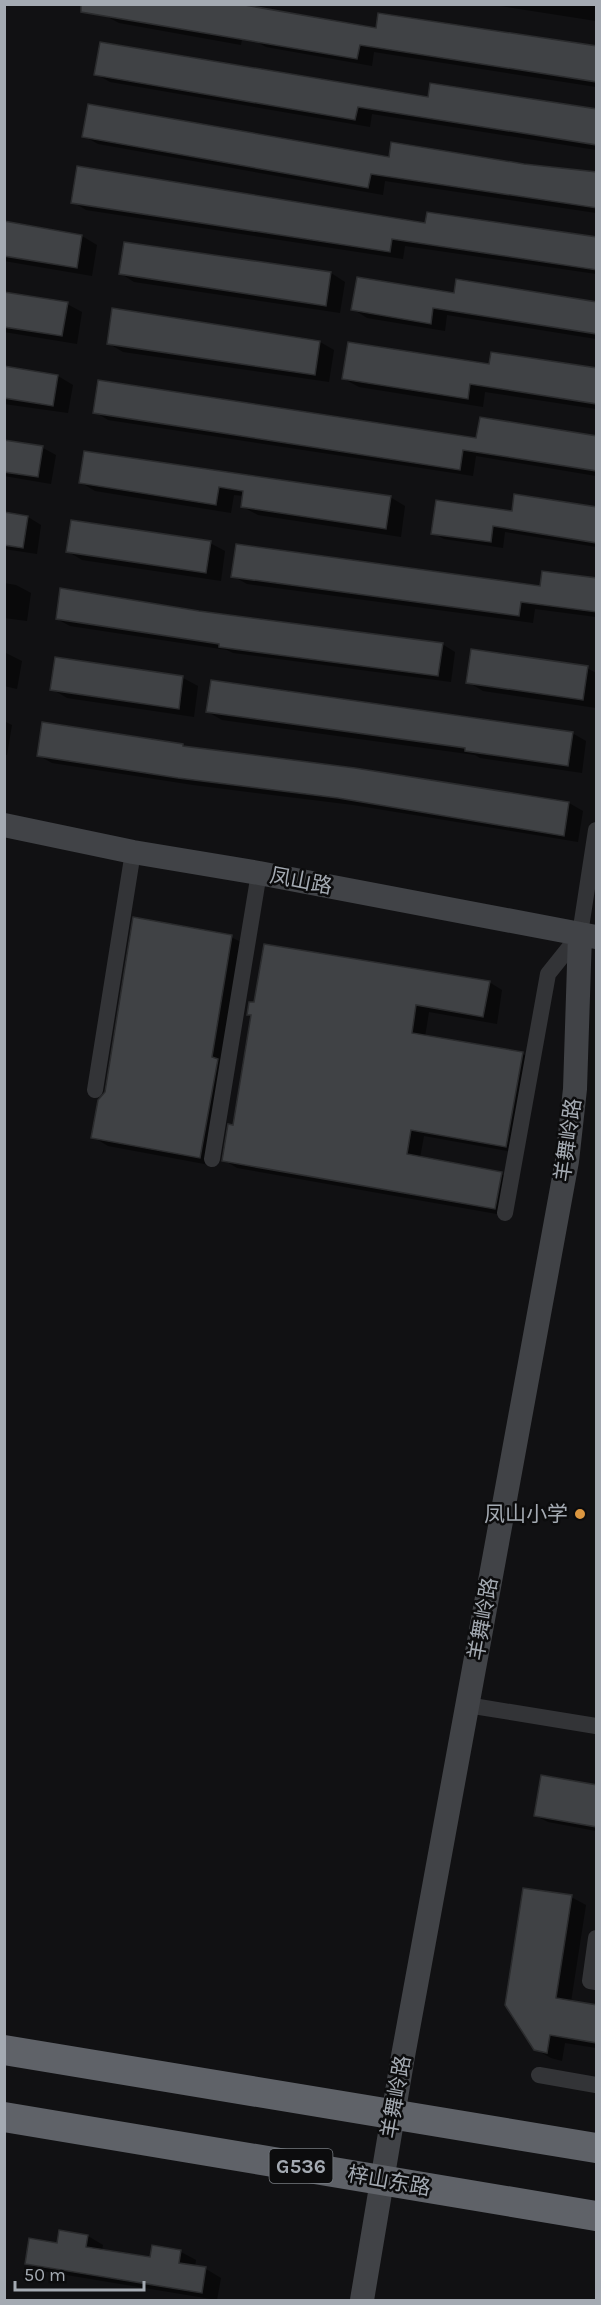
<svg xmlns="http://www.w3.org/2000/svg" width="601" height="2305" viewBox="0 0 601 2305" font-family="Karla,'Noto Sans SC',sans-serif">
<style>
.shadow{fill:#0007}
.building{fill:#404245;stroke:#2b2c2e;stroke-width:1.5}
.lines{fill:none;stroke-linecap:round;stroke-linejoin:round}
.street{stroke:#333437;stroke-width:16}
.secondary{stroke:#414347;stroke-width:24}
.highway{stroke:#5f6268;stroke-width:30}
.poi-dot{fill:#dc9740;stroke:#0c0c0d;stroke-width:2}
.labels{text-anchor:middle;stroke-width:5;stroke-linejoin:round;paint-order:stroke}
.shield{fill:#0c0c0d;stroke:#767b80;stroke-width:1.5}
.shield-label{font-size:20px;font-weight:bold;fill:#a4aab2}
.street-label{font-size:21px;fill:#a4aab2;stroke:#0c0c0d}
.poi-label{font-size:21px;fill:#a4aab2;stroke:#0c0c0d;text-anchor:end}
</style>
<rect width="100%" height="100%" fill="#111113"/>
<path class="shadow" d="M488 4H596V21Z
M246 13 241 45 119 23 104 15Z
M252 39 596 48V87L374 52 372 66 266 47Z
M96 74 596 110V150L372 114 370 127 110 82Z
M84 136 523 165 596 174V213L385 181 383 195 98 144Z
M73 202 596 238V274L405 246 403 259 86 210Z
M4 223 82 236 97 245 92 276 4 261Z
M120 273H331L345 282 340 313 134 282Z
M4 294 67 304 82 312 77 344 4 332Z
M455 295 596 303V339L447 315 445 331 367 318 353 309Z
M320 342 334 350 329 382 123 352 108 343Z
M490 366 596 370V409L485 392 483 407 359 387 344 379Z
M4 368 58 376 73 385 68 413 4 404Z
M95 412 478 439 596 438V476L476 456 473 476 108 420Z
M4 441 43 448 56 455 51 484 4 476Z
M85 453 390 497 405 506 401 537 258 515 243 507 244 496 234 495 231 513 95 491 80 482Z
M596 509V547L505 532 503 548 444 539 433 533 513 512Z
M4 514 28 517 41 525 37 554 4 549Z
M210 543 225 551 221 581 82 560 67 551Z
M233 576 541 587 596 580V617L535 609 533 623 247 584Z
M4 583 16 585 31 593 27 621 4 618Z
M199 612 442 644 455 652 451 682 233 653 227 650 70 626 57 619Z
M4 652 22 661 17 689 4 686Z
M56 659 183 678 198 686 194 717 67 698 52 689Z
M587 668 596 673V708L483 691 468 682Z
M208 712 572 733 586 741 582 773 480 758 475 755 222 720Z
M4 721 12 725 7 755 4 754Z
M183 746 188 749 355 770 569 803 583 811 578 842 353 805 193 785 52 763 38 755Z
M231 937 247 945 215 1166 108 1146 93 1137Z
M489 982 502 990 497 1024 429 1012 425 1037 523 1054 536 1062 519 1153 424 1136 420 1158 501 1174 514 1181 508 1216 237 1168 224 1160 234 1126 253 1016Z
M596 1786V1831L548 1822 536 1816Z
M571 1897 586 1905 571 2002 596 2006V2048L565 2043 562 2061 551 2058 535 2049Z
M88 2236 103 2245 102 2251 151 2259 181 2252 196 2260 195 2267 206 2269 221 2278 217 2300 42 2271 27 2263 58 2244Z"/>
<path class="building" d="M81 4H239L376 28 378 13 597 46V82L360 45 357 59 81 12Z
M100 42 428 97 430 83 597 109V145L358 107 355 120 94 75Z
M88 104 389 157 391 142 524 164 597 172V208L371 174 368 188 82 137Z
M77 166 425 223 427 212 597 237V270L392 239 390 252 71 203Z
M4 221 82 235 77 268 4 256Z
M124 242 331 272 326 306 119 274Z
M357 277 454 293 456 279 597 302V334L433 308 431 324 351 310Z
M4 292 68 302 62 336 4 327Z
M112 308 320 341 315 375 107 344Z
M348 342 489 364 491 352 597 368V404L470 384 468 399 342 379Z
M4 366 58 375 53 406 4 398Z
M98 380 476 438 480 417 597 436V471L463 450 460 470 93 413Z
M4 440 43 446 38 477 4 472Z
M84 451 391 496 386 529 241 507 243 491 219 487 216 505 79 483Z
M514 494 597 507V543L493 526 491 542 431 534 436 500 512 511Z
M4 512 28 516 23 548 4 545Z
M71 520 211 541 206 573 66 552Z
M236 544 540 586 542 571 597 578V612L521 602 519 616 231 577Z
M60 588 199 611 443 643 438 676 219 647V644L56 619Z
M471 649 588 666 583 700 466 683Z
M55 657 183 676 179 709 50 690Z
M211 680 573 732 568 766 465 751V748L206 712Z
M42 722 183 744V746L355 768 569 802 564 836 338 798 178 778 37 756Z
M133 917 232 935 212 1057 218 1059 200 1158 91 1138 98 1100 105 1092Z
M264 944 490 981 483 1017 416 1005 412 1033 523 1052 506 1147 411 1130 407 1154 502 1172 495 1209 222 1161 228 1124 233 1125 251 1015H247L249 1002H254Z
M541 1775 597 1785V1827L534 1816Z
M523 1888 572 1895 556 1998 597 2005V2043L550 2035 547 2053 534 2050 505 2005Z
M59 2230 88 2235 86 2247 150 2257 152 2245 181 2250 179 2263 206 2267 202 2293 25 2264 29 2238 57 2243Z"/>
<g class="lines">
<path class="street" d="M95 1090 133 852
M212 1159 259 873
M505 1213 548 974 580 934 596 830
M467 1705 596 1726
M596 1938 590 1981 596 1982
M539 2075 596 2085"/>
<path class="secondary" d="M4 825 133 852 259 873 596 937
M362 2300 403 2056 567 1161 575 1089 580 934"/>
<path class="highway" d="M4 2050 596 2148
M4 2117 596 2216"/>
</g>
<circle class="poi-dot" cx="580" cy="1514" r="6"/>
<g class="labels">
<rect class="shield" x="269.5" y="2149" width="63" height="34" rx="4.5"/>
<g class="shield-label">
<text x="301" y="2173">G536</text>
</g>
<g class="street-label">
<text transform="translate(301 881) rotate(11)" y="7">凤山路</text>
<text transform="translate(568 1140) rotate(-82)" y="7">羊舞岭路</text>
<text transform="translate(483 1619) rotate(-80)" y="7">羊舞岭路</text>
<text transform="translate(396 2097) rotate(-80)" y="7">羊舞岭路</text>
<text transform="translate(389 2181) rotate(10)" y="7">梓山东路</text>
</g>
<g class="poi-label">
<text x="568" y="1521">凤山小学</text>
</g>
</g>
<rect width="601" height="2305" fill="none" stroke="#a4aab2" stroke-width="12"/>
<path d="M15 2281v9h129v-9" fill="none" stroke="#a4aab2" stroke-width="3"/>
<text x="24" y="2281" font-size="18" fill="#a4aab2" stroke="#0c0c0d" stroke-width="4.5" paint-order="stroke">50 m</text>
</svg>
